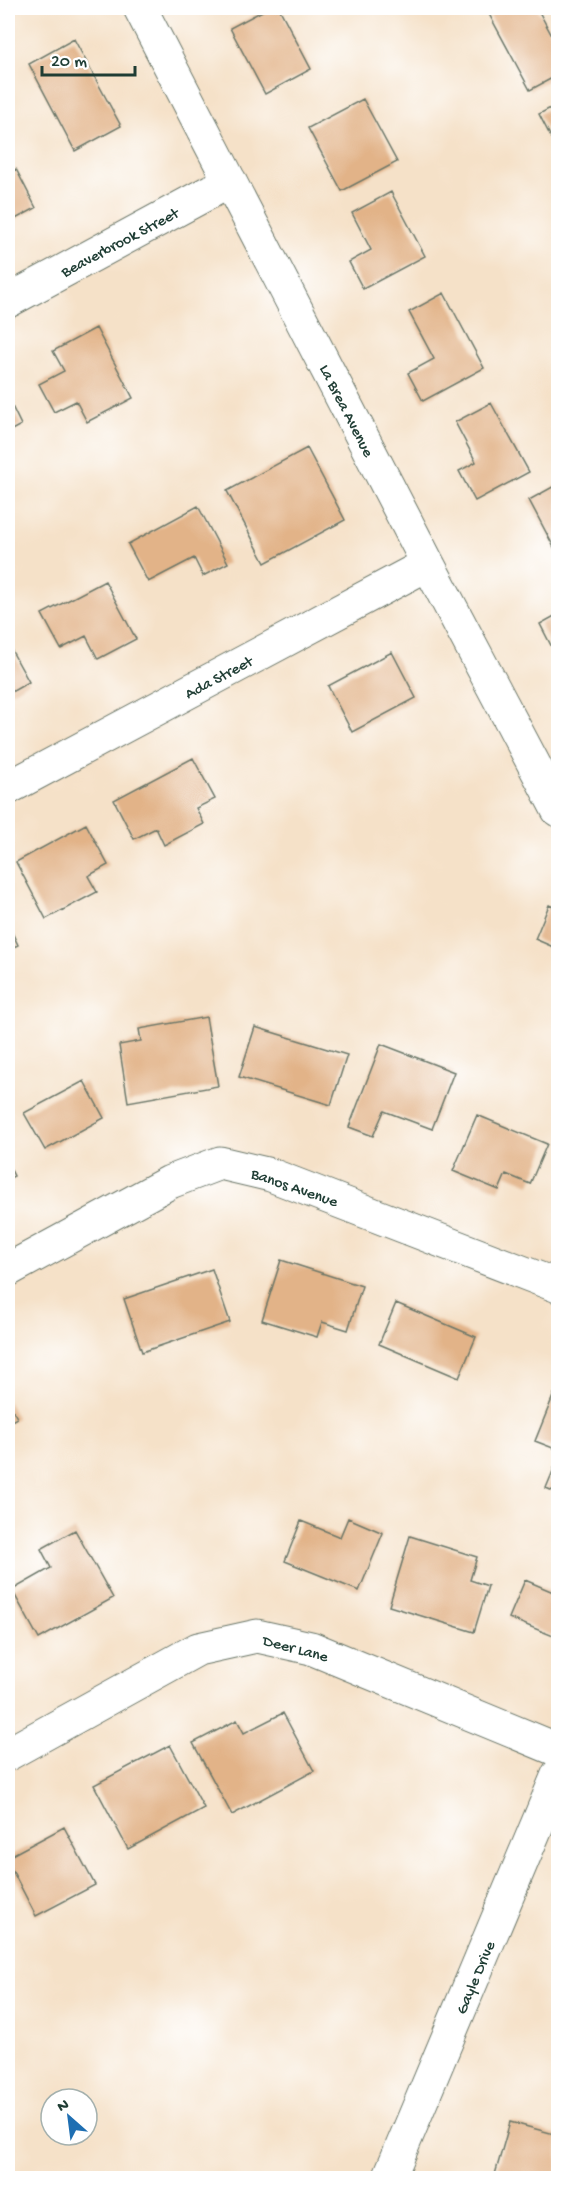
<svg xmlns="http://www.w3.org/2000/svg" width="566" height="2186" viewBox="0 0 566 2186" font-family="'Gochi Hand',sans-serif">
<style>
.building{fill:#e2b388}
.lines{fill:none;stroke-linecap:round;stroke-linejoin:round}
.minor-casing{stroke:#6a7668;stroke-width:35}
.minor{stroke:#fff;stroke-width:33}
.labels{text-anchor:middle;stroke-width:4.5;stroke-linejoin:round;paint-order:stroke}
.street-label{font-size:16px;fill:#1f3d34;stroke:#fff}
</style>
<rect width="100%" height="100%" fill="#fff"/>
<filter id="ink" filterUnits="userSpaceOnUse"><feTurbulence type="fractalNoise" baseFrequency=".0167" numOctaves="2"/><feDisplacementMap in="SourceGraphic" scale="12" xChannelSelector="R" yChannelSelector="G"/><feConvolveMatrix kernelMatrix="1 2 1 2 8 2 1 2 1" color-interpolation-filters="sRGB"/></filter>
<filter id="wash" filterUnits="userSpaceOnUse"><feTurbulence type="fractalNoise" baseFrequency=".008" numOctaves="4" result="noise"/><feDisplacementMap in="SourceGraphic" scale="24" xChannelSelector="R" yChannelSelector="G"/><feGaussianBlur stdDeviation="1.35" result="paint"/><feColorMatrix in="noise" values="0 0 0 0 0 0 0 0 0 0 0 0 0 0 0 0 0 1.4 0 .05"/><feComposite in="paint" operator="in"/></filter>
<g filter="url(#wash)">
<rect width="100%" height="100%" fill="#f5e1c8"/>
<g id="blocks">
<path class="building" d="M268 8H279L311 69 265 94 230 28Z
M501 8H537L558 47V75L530 90 489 14Z
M74 39 121 126 75 151 29 64Z
M363 99 397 162 342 191 308 128Z
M558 104V151L539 114Z
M16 169 36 208 8 223V174Z
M391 192 425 256 363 289 349 262 371 250 352 213Z
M444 293 484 368 423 401 408 373 434 359 409 312Z
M96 328 133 398 87 422 76 401 54 412 39 384 64 371 53 351Z
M8 398 21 425 8 432Z
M491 403 529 472 475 501 459 471 476 462 455 422Z
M307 448 345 520 265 563 227 491Z
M558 484V555L529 500Z
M198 506 228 563 203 576 194 558 148 582 128 544Z
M105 581 136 639 98 659 86 636 61 649 42 614Z
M558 614V659L540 624Z
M8 644 29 682 8 694Z
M392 652 416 698 352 732 328 686Z
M193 758 215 799 196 808 204 824 164 845 156 828 134 839 114 800Z
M86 824 108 865 88 876 97 892 46 919 16 862Z
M549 905 558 909V949L535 939Z
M8 924 18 945 8 950Z
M206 1017 218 1086 128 1102 119 1045 141 1041 139 1029Z
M255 1027 347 1055 331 1105 239 1077Z
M381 1044 454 1072 432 1129 384 1111 373 1136 349 1127Z
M84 1081 104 1118 45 1150 24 1113Z
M477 1115 547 1144 530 1184 506 1174 499 1190 453 1171Z
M8 1164 14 1176 8 1179Z
M281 1260 362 1286 348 1330 322 1322 317 1337 262 1320Z
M212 1269 230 1322 142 1352 124 1299Z
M396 1303 476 1337 459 1378 379 1344Z
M554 1394 558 1395V1450L535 1441Z
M8 1401 17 1418 8 1423Z
M558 1459V1493L546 1488Z
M348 1518 383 1533 359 1591 285 1561 301 1521 340 1537Z
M75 1530 113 1598 39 1639 12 1590 51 1568 41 1549Z
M410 1536 477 1557 470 1580 488 1586 474 1632 389 1606Z
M525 1580 558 1594V1638L509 1618Z
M283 1713 314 1771 232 1815 193 1743 237 1720 244 1733Z
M170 1745 204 1808 128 1849 94 1785Z
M64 1827 95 1885 36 1916 8 1862V1857Z
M510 2122 558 2135 557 2178H494Z"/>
</g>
</g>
<g filter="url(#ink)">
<use href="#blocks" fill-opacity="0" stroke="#6a7668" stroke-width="1.5"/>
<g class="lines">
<defs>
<path id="minor" d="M140 8 428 564 558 810
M8 301 230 181
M8 788 428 564
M8 1270 170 1182 220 1163 271 1175 558 1286
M8 1754 198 1649 257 1636 311 1648 558 1750
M389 2178 558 1775"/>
</defs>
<use href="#minor" class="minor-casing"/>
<use href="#minor" class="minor"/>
</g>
</g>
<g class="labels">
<g class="street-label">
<text transform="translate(119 241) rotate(-28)" y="6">Beaverbrook Street</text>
<text transform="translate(348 410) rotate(63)" y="6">La Brea Avenue</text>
<text transform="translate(218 676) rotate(-28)" y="6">Ada Street</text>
<text transform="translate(295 1186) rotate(19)" y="6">Banos Avenue</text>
<text transform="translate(296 1647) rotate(15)" y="6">Deer Lane</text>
<text transform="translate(474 1977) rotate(-67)" y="6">Gayle Drive</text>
</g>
</g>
<rect width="566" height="2186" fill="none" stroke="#fff" stroke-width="30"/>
<g transform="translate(69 2117) rotate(332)"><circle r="28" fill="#ffffff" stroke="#a5b1ae" stroke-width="1.5"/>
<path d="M0-4.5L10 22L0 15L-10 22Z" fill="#1f6fb2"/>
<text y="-9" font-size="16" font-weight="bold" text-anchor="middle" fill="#1f3d34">N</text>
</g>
<path d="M42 66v9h93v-9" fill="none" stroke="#1f3d34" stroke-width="3"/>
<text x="51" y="66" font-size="18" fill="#1f3d34" stroke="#ffffff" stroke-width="4.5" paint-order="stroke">20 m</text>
</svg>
